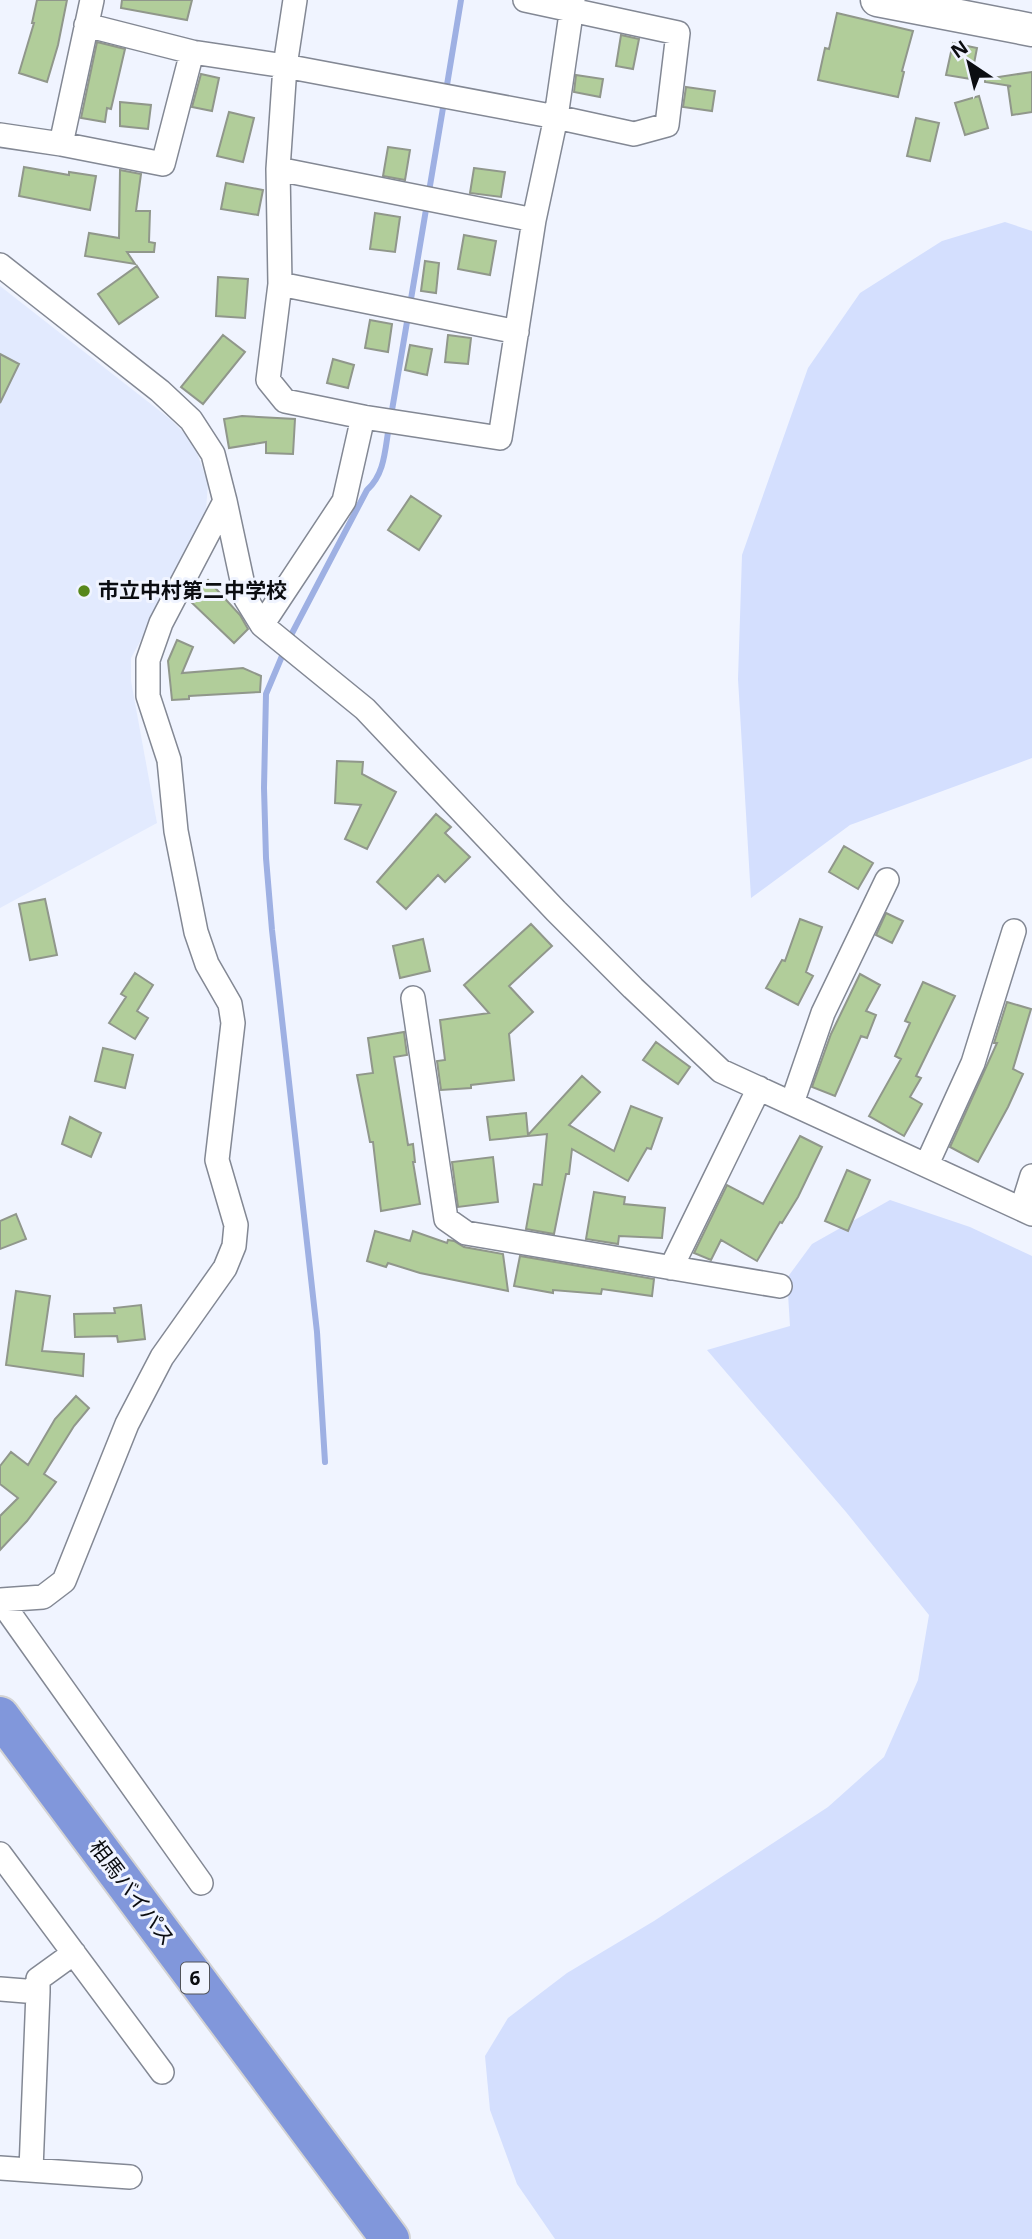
<svg xmlns="http://www.w3.org/2000/svg" width="1032" height="2239" viewBox="0 0 1032 2239" font-family="'Open Sans','Noto Sans JP',sans-serif">
<style>
.built{fill:#e2eafe}
.green{fill:#d4dffe}
.lines{fill:none;stroke-linecap:round;stroke-linejoin:round}
.stream{stroke:#9eb0e3;stroke-width:6}
.building{fill:#b1cd9a;stroke:#90978b;stroke-width:2}
.street-casing{stroke:#838894;stroke-width:26}
.secondary-casing{stroke:#838894;stroke-width:35}
.highway-casing{stroke:#d3d3d4;stroke-width:42}
.street{stroke:#fff;stroke-width:23}
.secondary{stroke:#fff;stroke-width:32}
.highway{stroke:#8197db;stroke-width:38}
.poi-dot{fill:#57871b;stroke:#f0f4ff;stroke-width:2.5}
.labels{text-anchor:middle;stroke-width:6;stroke-linejoin:round;paint-order:stroke}
.shield{fill:#f0f4ff;stroke:#505258;stroke-width:2}
.shield-label{font-size:19px;font-weight:bold;fill:#0b0d11}
.poi-label{font-size:21px;font-weight:bold;fill:#0b0d11;stroke:#f0f4ff;text-anchor:start}
.street-label{font-size:21px;fill:#0b0d11;stroke:#f0f4ff}
</style>
<rect width="100%" height="100%" fill="#f0f4ff"/>
<path class="built" d="M0 286 170 419 193 442 208 483 205 523 131 658V681L157 823 0 908Z"/>
<path class="green" d="M1005 222 1032 231V758L850 825 751 898 738 679 742 555 808 368 860 293 942 241Z
M890 1200 970 1227 1032 1256V2239H555L517 2184 490 2110 485 2056 508 2018 567 1973 654 1921 828 1807 884 1757 918 1680 929 1615 846 1512 707 1350 790 1326 787 1278 812 1244Z"/>
<g class="lines">
<path class="stream" d="M446 91 461 0
M410 305 444 102
M391 416 408 316
M289 639 367 490C385 474 385 449 389 426
M285 649 266 694 264 788 266 858 272 930 317 1332 325 1462"/>
</g>
<path class="building" d="M37 0H67L58 45 47 82 19 73 34 23H32Z
M122 0H192L187 20 121 8Z
M837 13 913 31 902 71 904 72 898 97 818 80 825 48 829 49Z
M621 35 639 39 633 69 616 66Z
M97 42 125 49 111 109 107 108 105 122 81 118Z
M953 43 977 48 971 79 946 75Z
M1032 72V112L1012 115 1008 87 1011 86 985 82V79Z
M201 74 219 78 212 111 192 107Z
M576 75 603 79 600 97 574 92Z
M686 87 715 91 712 111 683 107Z
M979 96 988 128 965 135 955 103Z
M120 102 151 105 148 129 120 126Z
M229 112 254 118 243 162 217 156Z
M916 118 939 123 930 161 907 156Z
M388 147 410 150 405 180 383 176Z
M24 167 69 175V172L96 176 90 210 19 196Z
M474 168 505 172 501 197 470 193Z
M120 170 141 174 136 211H150L149 242 155 243 154 252H127L135 264 85 256 89 233 119 238Z
M226 183 263 190 258 215 221 209Z
M375 213 400 217 395 252 370 249Z
M464 235 496 241 490 275 458 269Z
M425 261 439 263 436 293 421 291Z
M137 266 158 297 119 324 98 294Z
M218 277 248 279 245 318 216 316Z
M370 320 392 324 388 352 365 348Z
M223 335 245 352 203 404 181 387Z
M448 335 471 338 468 364 445 362Z
M410 345 432 349 427 375 405 370Z
M0 354 19 364 0 403Z
M333 359 354 365 348 388 327 383Z
M242 416 295 419 293 454 266 453V442L229 448 224 419Z
M411 496 441 516 419 550 388 530Z
M208 580 240 615 248 629 234 643 189 600Z
M177 640 193 647 182 673 243 668 261 676 260 692 189 696V699L172 700 168 661Z
M337 761 363 762 362 774 396 792 367 849 345 839 361 805 335 803Z
M436 814 451 827 445 833 470 857 445 882 438 875 406 909 377 882Z
M844 846 873 863 858 889 829 872Z
M45 899 57 955 30 960 19 904Z
M886 913 903 921 892 943 876 935Z
M800 919 822 927 806 972 813 976 798 1005 766 988 782 960 785 961Z
M531 924 552 946 509 986 533 1012 509 1034 514 1080 471 1085V1088L441 1090 437 1061 445 1060 440 1020 489 1013 464 985Z
M423 939 430 971 400 978 393 946Z
M135 973 153 985 137 1011 148 1018 135 1039 109 1023 126 997 121 994Z
M860 974 880 985 866 1011 876 1015 867 1038 861 1036 835 1096 812 1087 831 1034Z
M923 982 955 996 916 1076 921 1078 910 1097 922 1104 904 1136 869 1116 901 1059 895 1056 910 1023 905 1021Z
M1007 1002 1031 1009 1013 1069 1023 1074 1008 1107 978 1162 950 1147 997 1043H994Z
M404 1032 407 1055 394 1057 408 1145 413 1144 415 1162H413L420 1204 381 1211 373 1142H370L357 1075 373 1073 368 1038Z
M656 1042 690 1067 678 1084 643 1060Z
M103 1048 133 1055 125 1088 95 1081Z
M582 1076 600 1092 569 1125 614 1151 631 1106 662 1118 651 1149 647 1148 628 1181 572 1149 569 1174H566L554 1234 526 1229 534 1184 542 1185 547 1134 490 1140 487 1117 526 1113 528 1135Z
M70 1117 101 1133 91 1157 62 1144Z
M800 1136 822 1147 798 1197 782 1223 780 1222 757 1261 721 1240 711 1260 694 1253 727 1185 763 1204Z
M493 1157 498 1202 458 1207 452 1162Z
M847 1170 870 1180 848 1231 825 1221Z
M594 1192 625 1197 624 1204 665 1208 662 1238 619 1236 618 1244 586 1239Z
M16 1214 26 1239 0 1249V1221Z
M375 1231 410 1241 413 1231 447 1243 448 1240 454 1241 464 1247 503 1254 508 1291 420 1273 388 1263 386 1267 367 1261Z
M520 1256 654 1279 652 1296 602 1289 601 1294 553 1290V1293L514 1286Z
M16 1291 50 1296 42 1351 84 1354 83 1376 6 1365Z
M141 1305 145 1339 118 1342 117 1336 75 1337 74 1314 115 1313 114 1308Z
M76 1396 89 1408 74 1426 44 1474 56 1482 27 1521 0 1550V1516L18 1498 0 1484V1466L11 1452 28 1465 55 1419Z"/>
<g class="lines">
<defs>
<path id="street" d="M295 0 285 66 278 169 280 284 268 380 285 401 363 417 500 438 534 220 556 117 573 0
M86 25 192 52 285 66 556 117 634 134 667 125 678 33 525 0
M0 135 61 144 163 164 192 52
M61 144 92 0
M278 169 534 220
M0 265 160 391 191 420 213 454 225 501 161 623 148 660V696L169 760 176 831 196 932 207 964 230 1004 233 1023 217 1160 236 1225 234 1246 225 1268 162 1357 127 1424 64 1581 43 1597 0 1600
M280 284 517 332
M225 501 246 599 262 625 365 709 556 911 633 988 721 1071 1032 1214
M262 625 344 501 363 417
M413 998 446 1219 466 1233 780 1286
M792 1103 823 1013 887 880
M927 1164 973 1063 1014 931
M1022 1208 1032 1176
M671 1268 759 1088
M0 1600 201 1883
M0 1854 162 2072
M0 1989 38 1992 31 2170
M38 1992V1979L74 1953
M0 2168 130 2177"/>
<path id="secondary" d="M877 0 1032 30"/>
<path id="highway" d="M0 1716 390 2239"/>
</defs>
<use href="#street" class="street-casing"/>
<use href="#secondary" class="secondary-casing"/>
<use href="#highway" class="highway-casing"/>
<use href="#street" class="street"/>
<use href="#secondary" class="secondary"/>
<use href="#highway" class="highway"/>
</g>
<circle class="poi-dot" cx="84" cy="591" r="7"/>
<g class="labels">
<rect class="shield" x="181" y="1962.5" width="28" height="31" rx="5"/>
<g class="shield-label">
<text x="195" y="1985">6</text>
</g>
<g class="poi-label">
<text x="98" y="598">市立中村第二中学校</text>
</g>
<g class="street-label">
<text transform="translate(132 1893) rotate(53)" y="7">相馬バイパス</text>
</g>
</g>
<g transform="translate(969 63) rotate(325)" stroke="#f0f4ff" stroke-width="5" paint-order="stroke">
<path d="M0-5L12 26L0 18L-12 26Z" fill="#0b0d11"/>
<text y="-10" font-size="19" font-weight="bold" text-anchor="middle" fill="#0b0d11">N</text>
</g>
</svg>
